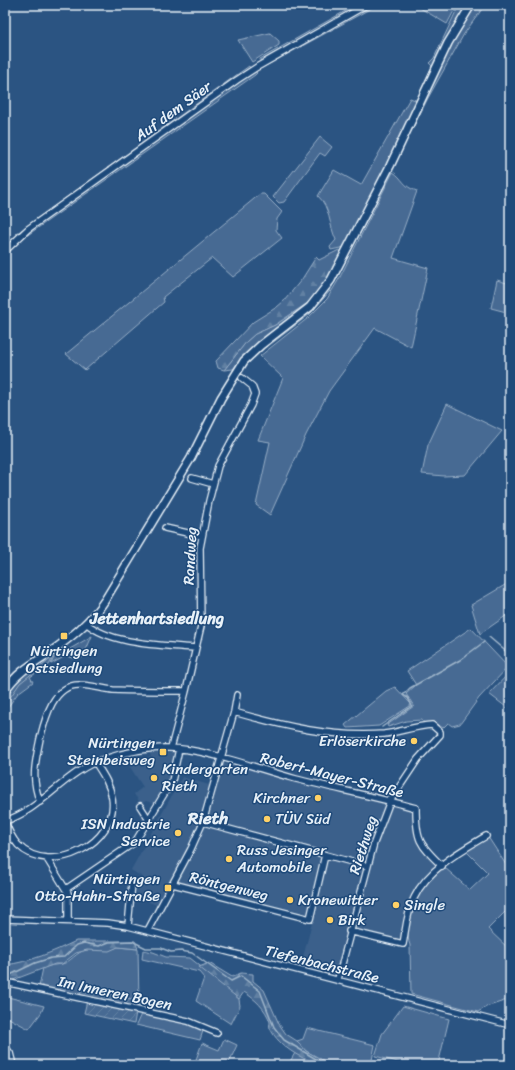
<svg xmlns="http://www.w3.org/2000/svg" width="515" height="1070" viewBox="0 0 515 1070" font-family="Sriracha,sans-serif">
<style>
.built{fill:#3a608b}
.green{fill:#476b93;stroke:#98aec6}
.forest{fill:url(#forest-firs);stroke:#98aec6}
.garden{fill:url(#garden-furrows);stroke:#98aec6}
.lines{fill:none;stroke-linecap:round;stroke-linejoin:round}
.stream{stroke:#a0b6cb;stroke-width:1.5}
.minor-casing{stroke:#e8f1f8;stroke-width:8}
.major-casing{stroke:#e8f1f8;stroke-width:10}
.minor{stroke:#1f4a7a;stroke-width:5.5}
.major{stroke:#1f4a7a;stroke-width:7}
.poi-dot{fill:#ffd166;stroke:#1f4a7a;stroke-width:1.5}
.labels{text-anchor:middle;stroke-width:3;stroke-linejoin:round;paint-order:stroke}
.street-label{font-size:15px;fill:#e8f1f8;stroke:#1f4a7a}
.poi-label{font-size:15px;fill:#e8f1f8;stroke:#1f4a7a;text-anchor:start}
.neighbourhood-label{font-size:16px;font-weight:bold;fill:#e8f1f8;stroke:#1f4a7a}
.quarter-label{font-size:17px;font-weight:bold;fill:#e8f1f8;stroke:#1f4a7a}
</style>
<defs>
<pattern id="forest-firs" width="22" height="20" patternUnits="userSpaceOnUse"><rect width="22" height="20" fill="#476b93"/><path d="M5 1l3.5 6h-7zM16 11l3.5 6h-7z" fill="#6281a3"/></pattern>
<pattern id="garden-furrows" width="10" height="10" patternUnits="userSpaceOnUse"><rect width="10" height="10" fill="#476b93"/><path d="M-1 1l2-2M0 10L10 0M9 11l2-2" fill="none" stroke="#6281a3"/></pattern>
</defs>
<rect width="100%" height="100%" fill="#2b5482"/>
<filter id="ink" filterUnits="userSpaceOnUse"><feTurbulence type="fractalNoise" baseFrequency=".025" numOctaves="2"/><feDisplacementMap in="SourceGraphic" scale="8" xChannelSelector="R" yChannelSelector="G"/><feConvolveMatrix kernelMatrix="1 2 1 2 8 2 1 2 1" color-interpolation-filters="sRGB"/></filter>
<g filter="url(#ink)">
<path class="built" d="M150 753H177L174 773 157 804 146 801 141 804 134 794 143 787 128 764 132 760 151 757Z
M221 763 388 801 415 810V832L424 850 439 865 422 879 412 901 402 941 347 929 337 975 301 965 314 915 171 880 156 905 137 897 136 889 142 877 131 870 182 777 216 787Z"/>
<path class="green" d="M356 5H361L260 61V59Z
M370 5H377L262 68 263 66Z
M415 5H457L447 24Z
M459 5H467L451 32 420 96 418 97 432 66 429 63 434 58Z
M477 5H485L464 34 428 98 395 163H393L456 35Z
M270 33 279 41V45L252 62 238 40Z
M249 66 250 69 16 234 35 220Z
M255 71 257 73 255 75 22 239 23 237 37 225Z
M410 98 418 101 345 247 331 250 330 247 336 240C329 225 330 207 318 196L334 170 361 185Z
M320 137 332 147 325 156 320 153 284 202 279 203 273 197Z
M392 169 330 291 310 314 267 347 265 345 317 303Z
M393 172C403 178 403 187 417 191L393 258 428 268 411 347 375 328 329 391 306 435 270 515 256 505 270 442 258 440 283 378 260 356 308 318 327 299 339 279Z
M260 194H264L282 212 277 219 276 230 282 238 233 277 212 258 163 297 164 302 85 370 66 354Z
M497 280 510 284V313L491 308Z
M312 300C287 325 255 341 233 369L224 370 247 341 255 334 275 325Z
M447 404 502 431 465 475 444 476 422 474 428 445Z
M510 582V613L480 634 471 605Z
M471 628 508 667 479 698 460 724 452 726 448 723 443 728 433 722 424 723 422 720 406 721 388 727 387 725 414 706 406 694 416 685 407 671Z
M92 636 83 657 77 659 66 656 51 664 56 653 62 651 63 653Z
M53 657 49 665 30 677 33 682 18 693 5 711C5 687 38 670 53 657Z
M509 673H510V710L489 694Z
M395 687 411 704 410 706 379 726 347 728 345 725 386 691Z
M488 837 510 871V917L505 912 488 929 510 950V999L486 1007 478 1012 411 994 410 945C403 928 416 895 427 882 432 877 439 872 444 867L470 890 488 873 466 851Z
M118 947 138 949 139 1001 82 987 80 996 39 987 43 968C50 965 55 965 62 964 71 962 76 952 86 950 98 948 106 952 118 947Z
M143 950 153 952 166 957 190 958 218 980 239 999 240 1006 231 1024 196 1001 204 978 199 972 142 959Z
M5 983 11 985 8 997 44 1006 41 1013 29 1029 5 1016Z
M403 1006 449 1019 438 1065H409L375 1056 382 1034Z
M141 1014 192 1024 204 1028 200 1040 136 1025Z
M307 1028 375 1045 371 1065H329L326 1062 306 1051 297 1041 303 1039Z
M224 1039 237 1045 228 1065H194L202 1043 219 1050Z
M295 1053 318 1065H288Z"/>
<path class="forest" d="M339 250 342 252 325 284 312 300 275 325 255 334 247 341 224 370 218 368 216 361 253 322 277 307 284 301 302 279 316 257 319 260Z
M51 654 53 657 20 683 5 705C5 680 33 667 51 654Z
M76 941H135L138 949 118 947 109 951 87 950 76 953 62 964H55L13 980 5 979V965C30 962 53 952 76 941Z
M209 963 232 977 241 973 253 974V981L264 990 279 1024 286 1034 297 1041 306 1051 326 1062 329 1065C309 1065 278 1047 270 1028 269 1026 270 1024 270 1022 266 1009 255 999 244 992L239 999 199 967Z"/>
<path class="garden" d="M82 987 139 1001 138 1009 80 996Z
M87 1001 136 1012 134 1024 84 1013Z"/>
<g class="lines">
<path class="stream" d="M489 637 510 655
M382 727 412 706 408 698 403 695 410 688 460 660 484 642
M5 976H8L35 963 51 958 64 957 77 945 84 943 99 946 109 942 132 941 146 948H161L171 952 181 951 192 953 231 981 241 976 260 991 274 1027 284 1040 326 1065"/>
<defs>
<path id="minor" d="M5 251 28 229 237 80 257 67 366 5
M192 478 213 484
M165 528 201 536
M86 623C111 645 163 645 195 648
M234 712C283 726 332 738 384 734 400 732 415 726 432 725L440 732V735L418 759 390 801 374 843 338 979
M171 748 186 691 201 626 200 548 209 501 218 466 251 405 255 394 252 386 242 378
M40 802C31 779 35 763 40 739 45 719 53 684 80 685 91 685 102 689 113 690 137 691 162 691 186 691
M140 806 149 820
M5 821C43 809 65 771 104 759 125 752 147 747 169 748 207 749 258 769 296 779 336 789 376 797 416 808 416 840 419 844 442 866
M5 821C8 830 12 838 18 845 51 878 119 843 112 798 110 784 102 773 95 762
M203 822 367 866
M5 842 12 838
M47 859 68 893V921
M173 884 310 919 325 855
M66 889 135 842 172 781 179 749
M5 919 108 923 128 926 510 1025
M128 926 132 883
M148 930 191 849 203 822 234 712 237 695
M349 931 403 944C406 928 407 912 414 898 427 870 460 851 486 836
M5 982 188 1021 217 1033
M5 1047 10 1053 13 1065"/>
<path id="major" d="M5 691C15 674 32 664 49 653 70 638 91 622 105 600L191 458 221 398 244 361 261 345 310 307 331 280 390 166 448 43 471 5"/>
</defs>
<use href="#minor" class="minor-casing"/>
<use href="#major" class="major-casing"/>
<use href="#minor" class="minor"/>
<use href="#major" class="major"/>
</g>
</g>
<g class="poi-dot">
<rect x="60" y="632" width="8" height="8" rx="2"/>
<circle cx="414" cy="741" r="4"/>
<rect x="159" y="748" width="8" height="8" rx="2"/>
<circle cx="154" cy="778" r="4"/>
<circle cx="318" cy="798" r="4"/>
<circle cx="267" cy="819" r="4"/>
<circle cx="178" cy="833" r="4"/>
<circle cx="229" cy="859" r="4"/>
<rect x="164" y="884" width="8" height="8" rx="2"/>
<circle cx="290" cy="900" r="4"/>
<circle cx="396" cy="905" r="4"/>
<circle cx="330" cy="920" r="4"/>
</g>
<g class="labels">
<g class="street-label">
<text transform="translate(173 111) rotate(-36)" y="5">Auf dem Säer</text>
<text transform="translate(190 556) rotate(-87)" y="5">Randweg</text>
<text transform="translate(332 775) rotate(14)" y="5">Robert-Mayer-Straße</text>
<text transform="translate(363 845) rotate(-72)" y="5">Riethweg</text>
<text transform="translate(229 886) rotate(14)" y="5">Röntgenweg</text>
<text transform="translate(322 964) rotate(14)" y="5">Tiefenbachstraße</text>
<text transform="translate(115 993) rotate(12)" y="5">Im Inneren Bogen</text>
</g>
<g class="poi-label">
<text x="64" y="656" text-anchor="middle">Nürtingen<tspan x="64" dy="17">Ostsiedlung</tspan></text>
<text x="406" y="746" text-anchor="end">Erlöserkirche</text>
<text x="155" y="748" text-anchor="end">Nürtingen<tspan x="155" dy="17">Steinbeisweg</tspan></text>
<text x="162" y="774">Kindergarten<tspan x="162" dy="17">Rieth</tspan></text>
<text x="310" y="803" text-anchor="end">Kirchner</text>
<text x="275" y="824">TÜV Süd</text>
<text x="170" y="829" text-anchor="end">ISN Industrie<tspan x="170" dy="17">Service</tspan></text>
<text x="237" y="855">Russ Jesinger<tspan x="237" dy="17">Automobile</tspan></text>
<text x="160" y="884" text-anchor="end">Nürtingen<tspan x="160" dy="17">Otto-Hahn-Straße</tspan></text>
<text x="298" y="905">Kronewitter</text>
<text x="404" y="910">Single</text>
<text x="338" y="925">Birk</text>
</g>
<g class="neighbourhood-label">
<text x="157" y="624">Jettenhartsiedlung</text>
</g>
<g class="quarter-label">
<text x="208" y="824">Rieth</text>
</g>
</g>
<rect width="515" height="1070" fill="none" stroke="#1f4a7a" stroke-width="20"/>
<rect x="10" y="10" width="495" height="1050" fill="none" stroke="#e8f1f8" stroke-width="1.5" filter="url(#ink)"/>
</svg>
